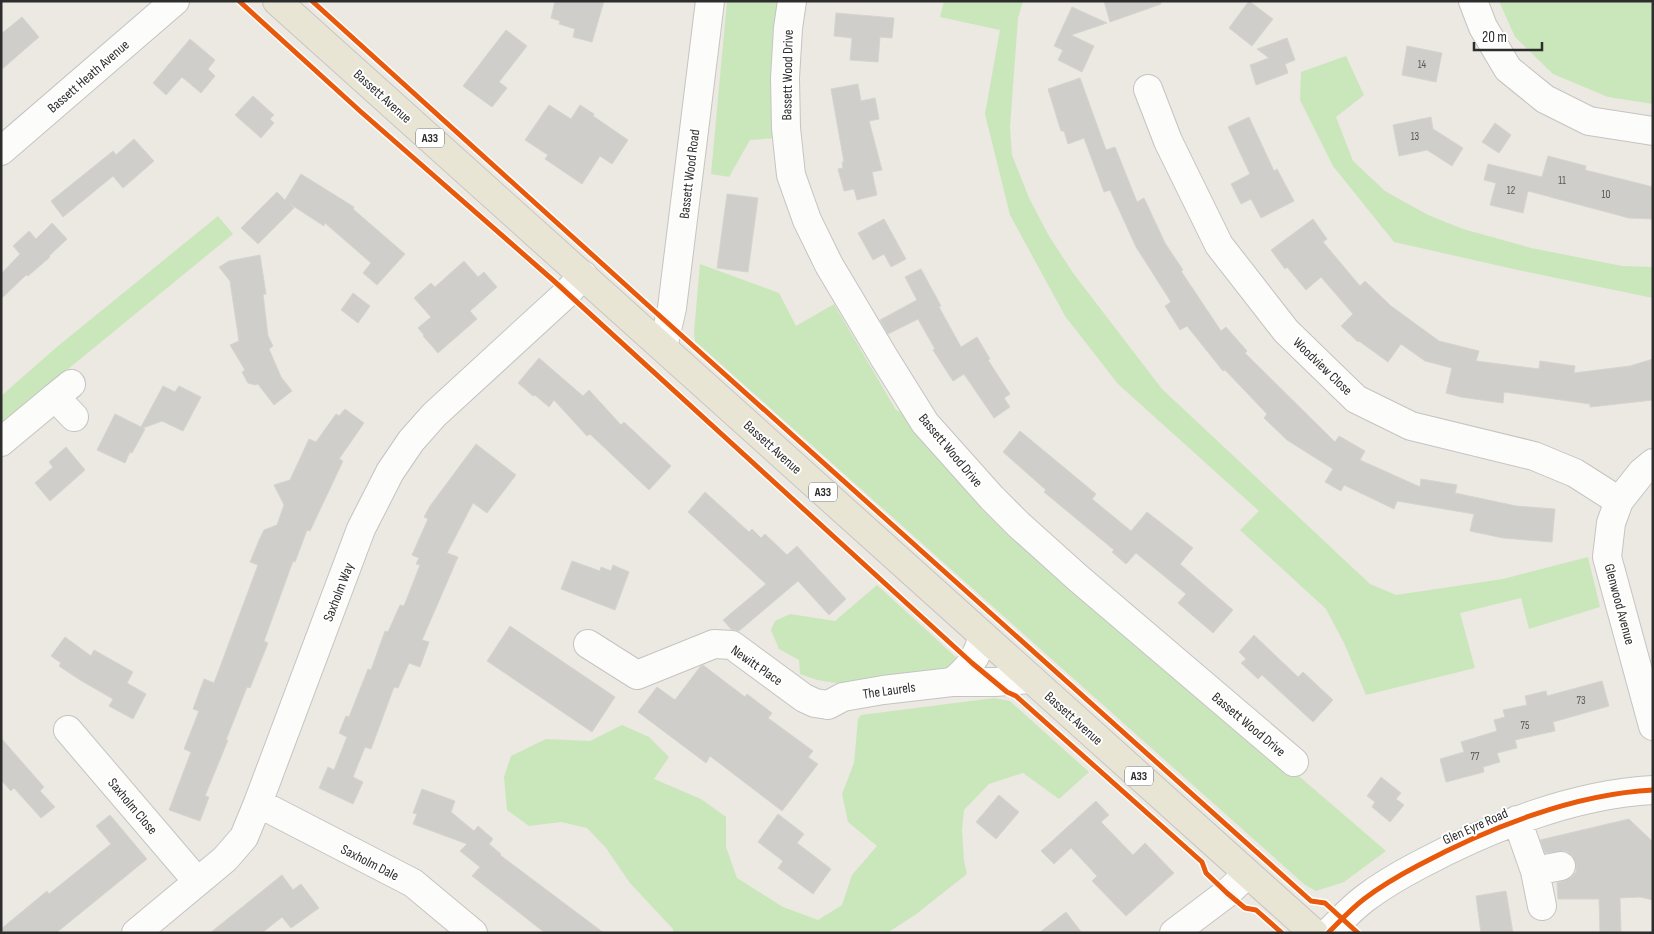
<svg xmlns="http://www.w3.org/2000/svg" width="1654" height="934" viewBox="0 0 1654 934" font-family="'Sofia Sans Condensed',sans-serif">
<style>
.green{fill:#cae7bb}
.building{fill:#d0ceca;stroke:#d6d4cf}
.lines{fill:none;stroke-linecap:round;stroke-linejoin:round}
.street-casing{stroke:#c5c4c3;stroke-width:30}
.primary-casing{stroke:#c6c5c3;stroke-width:30}
.street{stroke:#fcfcfb;stroke-width:28}
.primary{stroke:#e9e5d4;stroke-width:28}
.cycleway-casing{stroke:#fff;stroke-width:8}
.cycleway{stroke:#e8590c;stroke-width:5}
.labels{text-anchor:middle;stroke-width:4;stroke-linejoin:round;paint-order:stroke}
.number-label{font-size:11px;fill:#585756}
.shield{fill:#fff;stroke:#6c6c6c;stroke-width:1}
.shield-label{font-size:12px;font-weight:bold;fill:#2d2d2d}
.street-label{font-size:14px;fill:#2d2d2d;stroke:#fff}
</style>
<rect width="100%" height="100%" fill="#ece8e2"/>
<path class="green" d="M727 1H782L777 138 750 140 729 177 711 174Z
M944 1H1023L1018 18 1010 127 1012 155 1029 198 1049 236 1073 273 1162 389 1370 584 1396 595 1503 579 1588 557 1600 607 1529 629 1521 598 1460 613 1475 668 1366 695 1344 643 1326 609 1240 530 1259 511 1118 384 1065 316 1010 215 985 114 1000 30 940 17Z
M1499 1H1653V104L1608 97 1553 74 1515 37Z
M1346 56 1364 95 1336 117 1353 161 1385 191 1428 215 1463 229 1531 248 1622 266 1653 267V298L1518 270 1394 242 1333 166 1300 100 1301 72Z
M218 216 233 234 62 374 1 428V396L58 346Z
M700 264 779 293 796 326 834 304 896 410 910 415 1002 521 1386 851 1344 882 1316 891 1305 885 695 341 694 332Z
M877 585 959 660 944 675 836 683 817 680 800 674 799 660 779 649 771 630 775 621 790 614 835 621Z
M994 698 1010 701 1089 772 1059 799 1023 773 989 784 964 810 962 830 964 861 967 874 915 915 887 933H673V929L630 883 606 848 587 828 561 822 529 826 507 810 504 777 511 756 546 739 590 741 622 725 649 737 669 757 654 779 701 799 726 817V847L737 878 783 907 818 920 842 905 852 875 877 846 848 822 842 794 854 763 858 719 861 715Z"/>
<path class="building" d="M555 1H604L592 42 573 37 575 29 559 24 560 21 551 18Z
M1104 1H1161V4L1110 22Z
M1249 1 1273 19 1252 46 1229 28Z
M1072 7 1107 23 1071 35 1094 46 1082 72 1058 60 1063 50 1054 46Z
M836 13 894 18 892 38 880 37 878 62 850 60 852 38 834 36Z
M22 17 39 37 1 70V34Z
M506 30 527 46 499 82 507 88 492 107 463 86Z
M1287 38 1295 60 1285 64 1288 73 1256 85 1250 65 1269 58 1257 49Z
M190 39 215 60 208 69 215 76 201 93 182 77 166 95 153 83Z
M1407 46 1442 53 1436 82 1402 75Z
M1080 78 1106 150 1115 147 1137 202 1144 198 1165 243 1183 270 1181 271 1221 331 1226 327 1247 351 1245 353 1335 442 1339 436 1365 451 1360 460 1420 487 1421 479 1457 485 1455 493 1516 506 1555 509 1552 542 1503 538 1470 531 1474 514 1397 501 1394 509 1344 485 1341 491 1325 482 1333 469 1287 440 1264 418 1267 414 1225 370 1223 371 1187 326 1180 330 1165 306 1171 302 1136 247 1110 190 1104 192 1084 138 1068 144 1064 131H1061L1048 89Z
M858 84 861 101 875 98 879 119 869 121 882 170 872 172 877 195 857 200 854 189 844 191 838 169 843 168 842 162H844L831 89Z
M253 96 274 115 270 119 274 123 261 138 235 115Z
M549 105 571 119 580 105 594 114 593 116 628 140 612 164 600 156 582 184 545 159 548 155 525 140Z
M1249 117 1274 171 1277 169 1294 201 1261 218 1251 199 1241 204 1231 184 1250 174 1228 127Z
M1431 117 1433 129 1463 148 1452 166 1427 150 1399 156 1393 125Z
M1495 123 1511 135 1499 153 1482 142Z
M134 139 154 161 123 188 113 176 63 217 51 201 113 151 116 155Z
M1548 156 1586 166 1585 170 1653 187V219L1629 218 1528 191 1523 213 1490 205 1496 183 1484 180 1488 164 1542 177Z
M301 174 354 207 353 209 405 254 377 285 363 273 371 263 325 223 324 226 290 204 294 208 258 244 241 228 277 192 285 200Z
M727 194 758 198 748 272 717 268Z
M884 219 906 259 891 267 884 254 873 260 858 233Z
M1313 219 1327 239 1323 242 1360 286 1365 281 1391 306 1439 341 1479 351 1476 361 1539 369 1540 361 1575 366 1574 373 1630 366 1653 359V400L1590 407V404L1504 392 1503 403 1461 397 1446 393 1452 368 1425 361 1401 344 1388 362 1359 341 1358 342 1341 326 1353 314 1321 277 1306 290 1287 267 1285 269 1271 250Z
M52 223 67 239 49 256 50 257 28 276 26 275 1 299V274L20 254 13 246 29 231 36 239Z
M260 255 266 294H263L268 336 273 346 269 349 281 377 292 391 274 405 258 384 255 385 248 383 242 372 245 370 230 345 239 341 230 281 219 267 229 261Z
M464 261 478 277 484 272 497 287 470 311 477 319 438 353 423 336 424 335 418 328 431 317 414 298 431 283 435 287Z
M921 269 941 306 939 307 961 347 977 337 990 359 988 360 1010 394 1004 398 1010 407 994 418 964 374 953 381 933 350 935 349 918 319 888 334 880 320 917 300 905 277Z
M353 293 370 306 358 323 341 310Z
M539 358 583 396 589 390 621 425 624 422 671 466 649 490 590 434 587 436 554 400 549 407 535 395 533 396 518 383Z
M163 386 175 392 179 386 201 397 183 431 162 421 143 428 145 429 132 453 130 452 125 463 97 450 115 414 141 427Z
M345 409 364 423 339 459 343 461 310 531 307 530 295 562 293 561 264 641 268 643 250 688 247 687 226 740H228L205 796 209 797 200 821 169 810 191 752 184 749 199 711 193 709 204 679 214 683 258 565 250 562 260 538 264 530 277 525 284 505 274 485 290 480 309 439 316 442 336 414 339 416Z
M1020 431 1096 494 1092 499 1131 531 1147 512 1193 548 1180 564 1233 610 1213 633 1178 603 1186 594 1136 553 1126 564 1112 552 1114 550 1044 492 1046 490 1003 452Z
M476 444 516 475 487 513 473 503 447 553 458 557 422 640 429 642 420 667 409 663 398 688 394 687 371 749 365 747 353 777 363 782 353 804 319 788 328 767 334 770 347 737 339 733 346 716 349 717 368 669 371 670 385 631 388 632 400 605 404 606 420 565 416 564 419 558 412 555 428 519 424 517 430 506Z
M66 447 85 470 50 501 35 483 53 467 49 462Z
M705 492 749 532 752 529 761 538 765 534 787 555 797 546 846 599 829 615 798 581 739 631 731 629 723 620 766 584 688 512Z
M572 561 600 571 601 567 611 571 613 565 629 572 615 610 561 589Z
M510 626 615 697 592 732 487 661Z
M1254 635 1298 677 1303 672 1333 700 1313 722 1262 675 1258 679 1241 663 1246 659 1239 652Z
M65 637 91 656 94 650 133 672 127 683 146 694 133 719 109 706 113 699 80 680 59 666 61 663 51 656Z
M703 665 745 697 747 694 772 713 768 718 813 751 808 757 818 764 782 811 710 756 706 763 638 712 657 687 675 700 700 667Z
M1602 681 1609 706 1553 722 1555 731 1515 740 1517 748 1497 753 1500 762 1483 767 1484 772 1446 782 1440 759 1464 752 1461 742 1497 731 1494 720 1505 717 1503 710 1527 705 1525 696 1546 691 1547 696Z
M1 738 44 787 40 791 55 807 41 818 14 788 11 791 1 780Z
M1381 777 1401 793 1396 799 1404 805 1390 822 1372 807 1375 802 1367 796Z
M422 789 455 801 451 812 474 831 478 826 493 839 489 844 501 854 500 855 604 933H545L512 907 472 876 480 867 460 851 467 844 413 824 417 814 413 813Z
M999 795 1019 812 996 839 976 822Z
M1096 801 1109 815 1101 822 1133 855 1145 843 1174 873 1126 916 1092 881 1097 876 1071 848 1054 864 1041 851Z
M778 814 804 834 797 843 831 869 813 894 778 868 783 861 758 842Z
M110 815 147 859 56 933H1V929L47 891 49 894 111 844 96 826Z
M1629 819 1653 842V900L1640 897 1620 898 1621 933H1600L1599 899H1558L1557 883 1571 878 1576 872V864L1573 856 1566 851 1545 853 1540 840Z
M282 875 293 890 301 884 319 908 291 928 282 917 262 933H210Z
M1506 891 1513 933H1481L1476 896Z
M1066 912 1082 933H1039Z"/>
<g class="lines">
<defs>
<path id="street" d="M792 1 788 28 785 78 786 128 791 175 807 220 829 265 885 359 925 423 992 498 1019 525 1078 578 1294 762
M1473 1 1483 27 1508 69 1545 99 1589 121 1653 131
M1148 89 1168 141 1219 245 1286 331 1356 399 1411 426 1534 456 1575 473 1619 501
M1 151 175 1
M663 347 672 308 710 1
M71 384 55 397 74 417
M1 442 55 397
M1653 463 1642 472 1619 501 1611 523 1607 557 1653 726
M588 644 637 675 714 644 732 645 804 698 815 703 828 705
M952 682C969 669 977 657 983 636
M828 705 843 697 883 690 952 682H995L1031 679
M68 730 197 881
M258 803 413 883 473 933
M1517 820 1535 871 1542 906
M1535 871 1561 866
M136 933 225 859 244 837 258 803 361 529 390 472 411 441 434 415 567 293 583 275
M1174 933 1227 893 1247 874
M1328 933C1340 921 1351 909 1364 899 1381 886 1400 875 1419 865 1488 828 1574 794 1653 790"/>
<path id="primary" d="M277 1 1314 933"/>
</defs>
<use href="#street" class="street-casing"/>
<use href="#primary" class="primary-casing"/>
<use href="#street" class="street"/>
<use href="#primary" class="primary"/>
<defs>
<path id="cycleway" d="M239 1 360 111 554 281 972 663 1007 692 1016 696 1202 862 1206 873 1227 893 1245 908 1256 910 1282 933
M312 1 651 308 1311 901 1325 903 1358 933
M1328 933C1340 921 1351 909 1364 899 1381 886 1400 875 1419 865 1488 828 1574 794 1653 790"/>
</defs>
<use href="#cycleway" class="cycleway-casing"/>
<use href="#cycleway" class="cycleway"/>
</g>
<g class="labels">
<g class="number-label">
<text x="1422" y="68">14</text>
<text x="1415" y="140">13</text>
<text x="1562" y="184">11</text>
<text x="1511" y="194">12</text>
<text x="1606" y="198">10</text>
<text x="1581" y="704">73</text>
<text x="1525" y="729">75</text>
<text x="1475" y="760">77</text>
</g>
<g class="shield">
<rect x="416" y="128.5" width="28" height="19" rx="4"/>
<rect x="809" y="482.5" width="28" height="19" rx="4"/>
<rect x="1125" y="766.5" width="28" height="19" rx="4"/>
</g>
<g class="shield-label">
<text x="430" y="142">A33</text>
<text x="823" y="496">A33</text>
<text x="1139" y="780">A33</text>
</g>
<g class="street-label">
<text transform="translate(787 75) rotate(-89)" y="5">Bassett Wood Drive</text>
<text transform="translate(88 76) rotate(-41)" y="5">Bassett Heath Avenue</text>
<text transform="translate(383 96) rotate(42)" y="5">Bassett Avenue</text>
<text transform="translate(689 174) rotate(-83)" y="5">Bassett Wood Road</text>
<text transform="translate(1323 366) rotate(44)" y="5">Woodview Close</text>
<text transform="translate(773 447) rotate(42)" y="5">Bassett Avenue</text>
<text transform="translate(951 450) rotate(50)" y="5">Bassett Wood Drive</text>
<text transform="translate(338 592) rotate(-69)" y="5">Saxholm Way</text>
<text transform="translate(1620 604) rotate(75)" y="5">Glenwood Avenue</text>
<text transform="translate(757 665) rotate(35)" y="5">Newitt Place</text>
<text transform="translate(889 690) rotate(-8)" y="5">The Laurels</text>
<text transform="translate(1074 718) rotate(42)" y="5">Bassett Avenue</text>
<text transform="translate(1249 724) rotate(40)" y="5">Bassett Wood Drive</text>
<text transform="translate(133 806) rotate(50)" y="5">Saxholm Close</text>
<text transform="translate(1475 826) rotate(-24)" y="5">Glen Eyre Road</text>
<text transform="translate(370 862) rotate(27)" y="5">Saxholm Dale</text>
</g>
</g>
<rect width="1654" height="934" fill="none" stroke="#2d2d2d" stroke-width="5"/>
<path d="M1474 42v8h68v-8" fill="none" stroke="#2d2d2d" stroke-width="2.5"/>
<text x="1482" y="42" font-size="15" fill="#2d2d2d" stroke="#ffffff" stroke-width="4" paint-order="stroke">20 m</text>
</svg>
